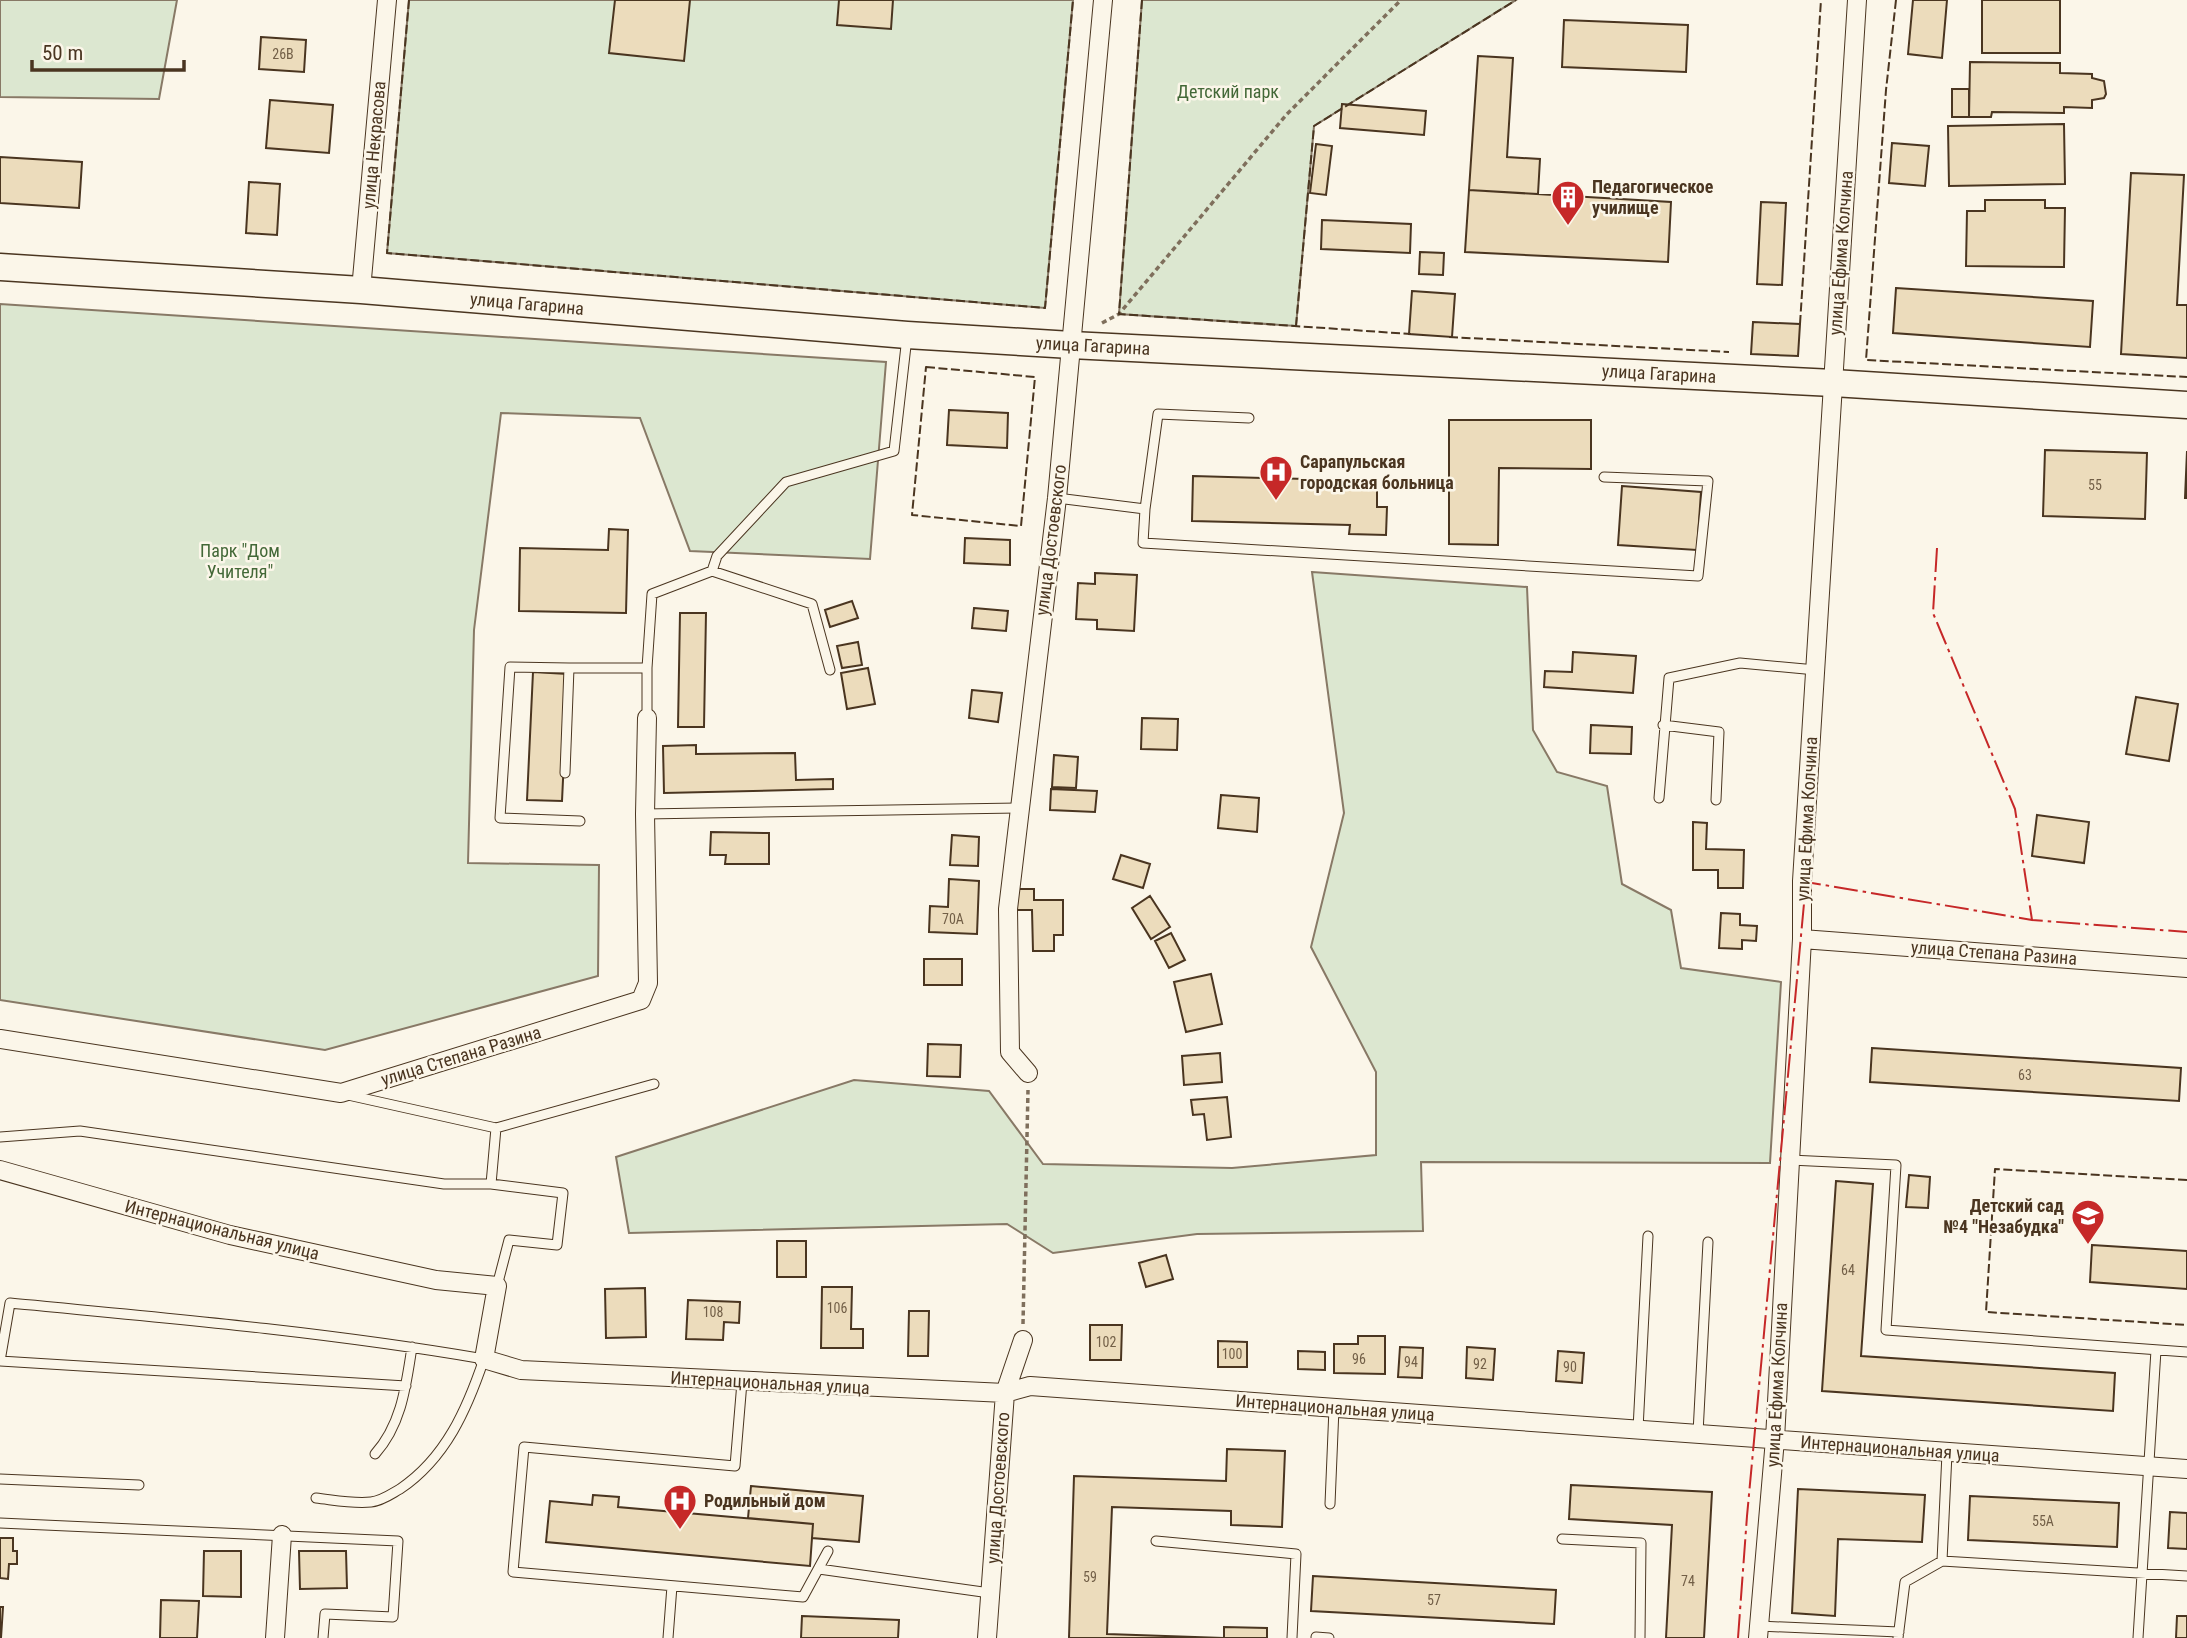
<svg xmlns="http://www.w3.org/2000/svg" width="2187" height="1638" viewBox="0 0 2187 1638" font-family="'Roboto Condensed',sans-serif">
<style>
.green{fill:#dce7d0;stroke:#887966;stroke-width:2}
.building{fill:#ecdcbc;stroke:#4a3520;stroke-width:2}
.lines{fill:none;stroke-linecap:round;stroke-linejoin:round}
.lane-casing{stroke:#4a3520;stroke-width:11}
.street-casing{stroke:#4a3520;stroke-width:20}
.secondary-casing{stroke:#4a3520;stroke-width:29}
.path{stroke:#7f6f5c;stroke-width:3.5;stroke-dasharray:5 3.5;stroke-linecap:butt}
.lane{stroke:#fbf6e9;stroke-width:9}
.street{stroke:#fbf6e9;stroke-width:18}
.secondary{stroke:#fbf6e9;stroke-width:26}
.fence{stroke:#4a3520;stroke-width:2;stroke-dasharray:9 3.5;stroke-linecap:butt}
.power{stroke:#c62828;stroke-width:2;stroke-dasharray:24 5 3.5 5;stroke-linecap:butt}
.labels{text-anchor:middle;stroke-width:5;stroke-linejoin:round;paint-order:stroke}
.number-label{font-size:14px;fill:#725f47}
.park-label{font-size:18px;fill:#436837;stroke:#fbf6e9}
.street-label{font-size:18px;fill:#4a3520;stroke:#fbf6e9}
.poi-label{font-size:18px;font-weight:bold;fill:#4a3520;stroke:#fbf6e9;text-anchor:start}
</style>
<rect width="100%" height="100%" fill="#fbf6e9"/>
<path class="green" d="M0 0H177L159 99 0 97Z
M409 0H1073L1045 308 387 253Z
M1142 0H1516L1314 126 1296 326 1119 314Z
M0 304 886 362 870 559 690 551 640 418 501 413 474 630 468 863 599 865 598 976 325 1050 0 1000Z
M1312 572 1527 587 1533 730 1557 772 1607 786 1622 884 1671 910 1681 968 1781 982 1770 1163 1421 1162 1423 1231 1197 1234 1053 1253 1007 1224 629 1233 616 1157 854 1080 989 1091 1043 1164 1232 1168 1376 1155V1072L1311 947 1344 813Z"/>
<path class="building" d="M615 0H690L684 61 609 53Z
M839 0H893L891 29 837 25Z
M1913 0H1947L1942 58 1908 54Z
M1982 0H2060V53H1982Z
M1564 20 1688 25 1686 72 1562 67Z
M261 37 306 40 304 72 259 69Z
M1478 56 1513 58 1507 157 1540 159 1538 194 1469 190Z
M1970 62 2060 63V73L2092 74V78L2104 81 2106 94 2104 98 2092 100V108L2064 107V113L1992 112 1991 117H1969Z
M1952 89H1969V117H1952Z
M270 100 333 105 329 153 266 148Z
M1342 104 1426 111 1424 135 1340 128Z
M2064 124 2065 184 1949 186 1948 126Z
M1892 143 1929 146 1925 186 1889 183Z
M1316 144 1332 146 1326 195 1310 193Z
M0 157 82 162 79 208 0 203Z
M2131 173 2184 175 2177 305H2187V358L2121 354Z
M249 182 280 184 277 235 246 233Z
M1469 190 1671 202 1668 262 1465 252Z
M1985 200H2045V208H2065L2064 267 1966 266 1967 211H1985Z
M1761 202 1786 203 1782 285 1757 284Z
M1322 220 1411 224 1410 253 1321 249Z
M1420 252 1444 253 1443 275 1419 274Z
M1896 288 2093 301 2090 347 1893 333Z
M1412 291 1455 294 1452 337 1409 334Z
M1753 322 1800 324 1798 356 1751 354Z
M949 410 1008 413 1007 448 947 445Z
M1449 420H1591V469L1499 468 1498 545 1449 544Z
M2045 450 2147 453 2145 519 2043 516Z
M2187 451V498H2185Z
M1193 476 1377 481V507H1387L1386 535 1349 534 1350 525 1192 521Z
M1622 486 1701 492 1697 550 1618 545Z
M609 529 628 530 626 613 519 611 520 548 608 550Z
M965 538 1010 540V565L964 563Z
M1095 573 1137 575 1134 631 1097 629V620L1076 619 1078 583 1095 584Z
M852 601 858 618 830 627 825 610Z
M974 608 1008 611 1006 631 972 628Z
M680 613H706L704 727H678Z
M858 642 862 665 842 668 837 646Z
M1573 652 1636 656 1633 693 1544 687 1545 671 1572 672Z
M868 668 875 704 847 709 841 673Z
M533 672 568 674 562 801 527 800Z
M972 690 1002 693 998 722 969 718Z
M2136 697 2178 704 2169 761 2126 754Z
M1142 718 1178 719 1177 750 1141 749Z
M1591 725 1632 727 1631 754 1590 753Z
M696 745V754L795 753 796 780 833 779V789L664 793 663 746Z
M1054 755 1078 757 1076 788 1052 787Z
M1051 789 1097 791 1095 812 1050 810Z
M1221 795 1259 798 1257 832 1218 828Z
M2037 815 2089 822 2084 863 2032 856Z
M1693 822 1707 823 1706 849 1744 850 1743 888H1718V870H1693Z
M711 832 769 833V864H725L726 855H710Z
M952 835 979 837 978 866 950 865Z
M1121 855 1150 864 1143 888 1113 879Z
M949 879 979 881 977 934 929 932 930 906 948 907Z
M1017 889H1034V900H1063V935H1054V951H1033L1032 910H1017Z
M1150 896 1170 927 1151 939 1132 908Z
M1721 913 1740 914V925L1757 926 1756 941 1742 940V949L1719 948Z
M1171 933 1185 960 1169 968 1155 941Z
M924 959H962V985H924Z
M1211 974 1222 1024 1186 1032 1174 982Z
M928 1044 961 1045 960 1077 927 1076Z
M1872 1048 2181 1068 2179 1101 1870 1082Z
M1220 1053 1222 1082 1184 1085 1182 1056Z
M1227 1097 1231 1137 1207 1140 1204 1114 1193 1115 1191 1100Z
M1909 1175 1930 1177 1928 1208 1906 1207Z
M1836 1181 1873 1184 1861 1356 2115 1373 2113 1411 1822 1391Z
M777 1241H806V1277H777Z
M2092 1245 2187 1251V1289L2090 1282Z
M1166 1255 1173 1279 1146 1287 1139 1263Z
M822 1287H852L851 1329H863V1348H821Z
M645 1288 646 1337 606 1338 605 1289Z
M688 1300 740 1302 739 1323 724 1322 723 1340 686 1339Z
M909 1311H929L928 1356H908Z
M1090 1325H1122L1121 1360H1090Z
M1358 1336H1385V1374L1334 1373V1344H1358Z
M1218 1341 1247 1342V1367H1218Z
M1400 1347 1423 1348 1422 1378 1398 1377Z
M1467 1347 1495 1349 1493 1380 1466 1378Z
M1298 1351 1325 1352V1370L1298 1369Z
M1558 1351 1584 1353 1582 1383 1556 1381Z
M1227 1449 1285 1451 1282 1527 1231 1525V1511L1112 1507 1107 1634 1224 1638V1627L1267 1628V1638H1069L1074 1476 1226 1481Z
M1571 1485 1712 1492 1704 1638H1666L1672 1525 1569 1519Z
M751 1486 863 1496 859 1542 812 1538 813 1524 748 1518Z
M1798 1489 1925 1495 1922 1542 1838 1539 1835 1616 1792 1613Z
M593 1495 619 1497 618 1507 813 1524 810 1566 546 1542 550 1501 592 1505Z
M1970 1496 2119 1503 2117 1547 1968 1540Z
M2170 1512 2187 1513V1549L2168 1548Z
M0 1538H13V1551H17V1564H9L8 1579 0 1578Z
M204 1551H241V1597L203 1596Z
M299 1551H346L347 1588 300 1589Z
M1313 1576 1556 1590 1554 1624 1311 1611Z
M161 1600 199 1601 197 1638H160Z
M0 1607H3L1 1638H0Z
M802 1616 899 1620 898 1638H801Z
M2177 1616H2187V1638H2176Z"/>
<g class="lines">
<defs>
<path id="lane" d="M1057 498 1145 509 1143 543 1698 576 1708 481 1604 477
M1145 509 1158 414 1249 418
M712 571 717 556 786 482 894 451 907 337
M569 668 510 667 500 818 580 821
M647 668 652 594 712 571 812 604 830 670
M1663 725 1719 732 1716 800
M565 773 569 668H647V718
M1659 798 1669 678 1740 663 1816 670
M645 814 1019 808
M348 1095 496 1128
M0 1137 80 1131 444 1184H491L496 1128 654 1084
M1790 1160 1896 1165 1886 1330 2187 1352
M491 1184 563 1193 557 1245 509 1240 497 1286
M742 1382 735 1466 524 1447 513 1572 803 1597 828 1551
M1638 1429 1648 1236
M1698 1433 1708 1242
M375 1454C402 1424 406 1385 412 1347
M0 1479 139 1485
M316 1498C334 1500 353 1504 371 1502 382 1501 391 1494 400 1489 446 1458 467 1409 484 1359 327 1332 168 1318 10 1303L0 1361 406 1386
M1330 1504 1334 1408
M0 1523 398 1541 393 1617 325 1614 323 1638
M1562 1539 1641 1543 1640 1638
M1156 1541 1296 1554 1292 1638
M1942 1561 2187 1576
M819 1569 990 1593
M1759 1626 1899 1632
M1316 1637 1329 1638
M668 1638 672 1586
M1898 1638 1905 1582 1942 1561 1947 1453
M2138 1638 2156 1350"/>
<path id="street" d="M361 290 387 0
M1802 939 2187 968
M0 1039 341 1093 641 1000 648 983 645 814 647 718
M1028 1073 1010 1052 1008 909 1057 498 1103 0
M0 1170 230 1235 436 1280 497 1286 484 1359 521 1370 1005 1393 1030 1386 2187 1469
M275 1638 282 1535
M987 1638 1005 1393 1023 1340
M1758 1638 1775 1439 1802 939V881L1857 0"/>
<path id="secondary" d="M0 267 361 290 907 335 1071 345 1833 383 2187 405"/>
</defs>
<use href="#lane" class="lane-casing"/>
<use href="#street" class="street-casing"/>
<use href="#secondary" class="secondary-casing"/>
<path class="path" d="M1102 323 1119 314 1287 114 1401 0
M1023 1324 1028 1090"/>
<use href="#lane" class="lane"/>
<use href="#street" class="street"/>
<use href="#secondary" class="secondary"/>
<path class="fence" d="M409 0 387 253 1045 308 1073 0
M1142 0 1119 314 1411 334
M1896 0 1886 90 1866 360 2187 377
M1800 324 1821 0
M1296 326 1314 126 1516 0
M1449 337 1729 352
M926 367 1035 377 1021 526 912 515Z
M2187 1180 1995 1169 1986 1312 2187 1325"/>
<path class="power" d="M1937 548 1933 613 2015 809 2032 920
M1738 1638 1747 1516 1806 882 2032 920 2187 932"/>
</g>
<defs>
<symbol id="building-pin" viewBox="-11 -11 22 30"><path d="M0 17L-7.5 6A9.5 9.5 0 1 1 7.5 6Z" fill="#c62828" stroke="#fbf6e9"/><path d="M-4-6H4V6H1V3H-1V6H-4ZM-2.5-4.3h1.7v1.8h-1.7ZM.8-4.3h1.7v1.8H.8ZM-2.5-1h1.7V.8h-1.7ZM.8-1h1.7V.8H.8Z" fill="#fff"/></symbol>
<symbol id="hospital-pin" viewBox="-11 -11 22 30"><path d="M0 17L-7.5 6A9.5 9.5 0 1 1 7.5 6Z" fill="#c62828" stroke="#fbf6e9"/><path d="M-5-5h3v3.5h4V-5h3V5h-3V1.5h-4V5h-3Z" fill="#fff"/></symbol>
<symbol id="school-pin" viewBox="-11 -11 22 30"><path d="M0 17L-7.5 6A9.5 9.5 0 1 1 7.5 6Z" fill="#c62828" stroke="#fbf6e9"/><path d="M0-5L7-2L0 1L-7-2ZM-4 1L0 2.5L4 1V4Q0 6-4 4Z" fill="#fff"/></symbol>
</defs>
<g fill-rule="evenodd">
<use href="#building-pin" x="1549" y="178" width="38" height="52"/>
<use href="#hospital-pin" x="1257" y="453" width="38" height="52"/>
<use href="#school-pin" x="2069" y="1197" width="38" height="52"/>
<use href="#hospital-pin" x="661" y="1482" width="38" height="52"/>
</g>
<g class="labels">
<g class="number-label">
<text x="283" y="59">26В</text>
<text x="2095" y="490">55</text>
<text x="953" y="924">70А</text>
<text x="2025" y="1080">63</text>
<text x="1848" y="1275">64</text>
<text x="837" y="1313">106</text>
<text x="713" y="1317">108</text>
<text x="1106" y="1347">102</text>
<text x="1232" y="1359">100</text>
<text x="1359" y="1364">96</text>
<text x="1411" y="1367">94</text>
<text x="1480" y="1369">92</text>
<text x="1570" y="1372">90</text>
<text x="2043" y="1526">55А</text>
<text x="1090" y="1582">59</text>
<text x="1688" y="1586">74</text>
<text x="1434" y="1605">57</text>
</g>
<g class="park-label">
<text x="1228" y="98">Детский парк</text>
<text x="240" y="557">Парк "Дом<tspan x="240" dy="21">Учителя"</tspan></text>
</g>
<g class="street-label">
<text transform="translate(374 145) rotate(-85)" y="6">улица Некрасова</text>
<text transform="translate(1841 253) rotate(-86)" y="6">улица Ефима Колчина</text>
<text transform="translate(527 304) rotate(5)" y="6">улица Гагарина</text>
<text transform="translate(1093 346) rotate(3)" y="6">улица Гагарина</text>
<text transform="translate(1659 374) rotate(3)" y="6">улица Гагарина</text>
<text transform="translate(1051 540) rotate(-83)" y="6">улица Достоевского</text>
<text transform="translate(1807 819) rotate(-87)" y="6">улица Ефима Колчина</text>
<text transform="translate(1994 953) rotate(4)" y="6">улица Степана Разина</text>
<text transform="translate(461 1056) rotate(-17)" y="6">улица Степана Разина</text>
<text transform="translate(222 1230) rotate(14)" y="6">Интернациональная улица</text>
<text transform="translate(770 1383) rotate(3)" y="6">Интернациональная улица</text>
<text transform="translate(1777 1385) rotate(-87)" y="6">улица Ефима Колчина</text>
<text transform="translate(1335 1408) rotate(4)" y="6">Интернациональная улица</text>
<text transform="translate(1900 1449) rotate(4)" y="6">Интернациональная улица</text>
<text transform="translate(998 1488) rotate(-86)" y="6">улица Достоевского</text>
</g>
<g class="poi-label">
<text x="1592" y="193">Педагогическое<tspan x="1592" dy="21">училище</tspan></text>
<text x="1300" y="468">Сарапульская<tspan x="1300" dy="21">городская больница</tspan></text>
<text x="2064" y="1212" text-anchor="end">Детский сад<tspan x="2064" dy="21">№4 "Незабудка"</tspan></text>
<text x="704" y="1507">Родильный дом</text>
</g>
</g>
<path d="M32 60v10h152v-10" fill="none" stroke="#4a3520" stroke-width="3.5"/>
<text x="42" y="60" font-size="21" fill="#4a3520" stroke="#fbf6e9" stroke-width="5" paint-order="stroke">50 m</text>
</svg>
